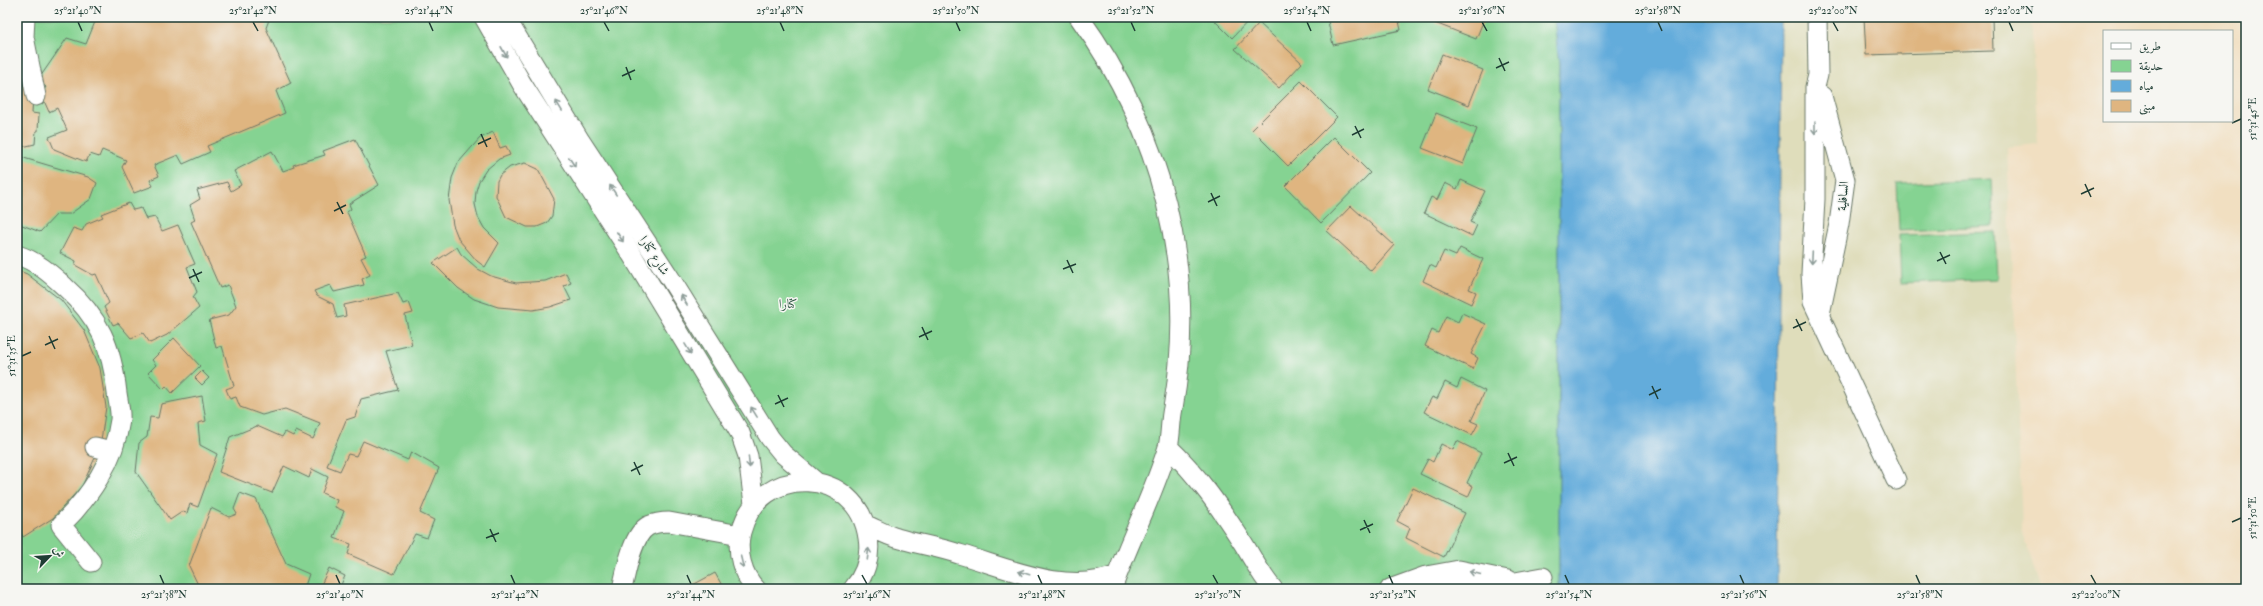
<svg xmlns="http://www.w3.org/2000/svg" width="2263" height="606" viewBox="0 0 2263 606" font-family="'IM FELL Double Pica',Amiri,serif">
<style>
.built{fill:#dfddbb}
.green{fill:#85d392;stroke:#528863}
.water{fill:#64acdb;stroke:#427488}
.building{fill:#dfb580}
.lines{fill:none;stroke-linecap:round;stroke-linejoin:round}
.street-casing{stroke:#687665;stroke-width:21}
.street{stroke:#fff;stroke-width:19}
.oneway{stroke:#8f9e9a}
.ticks{fill:none;stroke:#1f3d34;stroke-width:1.5}
.labels{text-anchor:middle;stroke-width:3;stroke-linejoin:round;paint-order:stroke}
.street-label{font-size:13px;fill:#1f3d34;stroke:#f6f6f2}
.park-label{font-size:13px;fill:#335b47;stroke:#f6f6f2}
.neatline{fill:none;stroke:#1f3d34;stroke-width:1.5}
.ticks-label{font-size:10px;text-anchor:middle;fill:#1f3d34}
</style>
<rect width="100%" height="100%" fill="#f6f6f2"/>
<filter id="ink" filterUnits="userSpaceOnUse"><feTurbulence type="fractalNoise" baseFrequency=".025" numOctaves="2"/><feDisplacementMap in="SourceGraphic" scale="8" xChannelSelector="R" yChannelSelector="G"/><feConvolveMatrix kernelMatrix="1 2 1 2 8 2 1 2 1" color-interpolation-filters="sRGB"/></filter>
<filter id="wash" filterUnits="userSpaceOnUse"><feTurbulence type="fractalNoise" baseFrequency=".012" numOctaves="4" result="noise"/><feDisplacementMap in="SourceGraphic" scale="16" xChannelSelector="R" yChannelSelector="G"/><feGaussianBlur stdDeviation="0.9" result="paint"/><feColorMatrix in="noise" values="0 0 0 0 0 0 0 0 0 0 0 0 0 0 0 0 0 1.4 0 .05"/><feComposite in="paint" operator="in"/></filter>
<g filter="url(#wash)">
<rect width="100%" height="100%" fill="#f1dfc1"/>
<path class="built" d="M1781 17H2031L2038 144 2007 147 2022 528 2040 589H1777Z"/>
<path class="green" d="M17 17H1554L1559 64V589H17Z
M1992 179 1994 226 1899 230 1897 183Z
M1995 232 1997 279 1901 283 1899 235Z"/>
<path class="water" d="M1554 17H1781L1777 589H1559V64Z"/>
<g id="blocks">
<path class="building" d="M97 17H270L266 28 291 83 276 91 285 113 207 146 210 152 183 164 178 155 154 165 159 176 150 180 153 186 134 193 122 167 126 160 102 150 99 157 90 154 86 162 54 149 49 137 67 130 57 108 49 112 41 94 46 87 38 80 67 38 86 44Z
M1211 17H1252L1232 38Z
M1327 17H1398L1401 30 1333 45Z
M1438 17H1485L1476 39 1435 23Z
M1864 17H1992L1993 51 1866 55Z
M1259 23 1302 63 1279 88 1235 49Z
M1442 54 1483 70 1469 105 1428 89Z
M1301 81 1337 117 1288 166 1252 130Z
M17 84 25 85 33 97 32 113 39 114 38 131H36L35 144 22 147 21 150 17 148Z
M1436 113 1477 129 1463 164 1422 148Z
M493 132 500 148 506 146 510 155 499 159 486 170 479 181 476 191 475 204 478 217 484 228 499 243 485 267 477 261 459 240 453 225 449 200 452 178 458 163 480 138Z
M1334 137 1370 173 1321 223 1285 186Z
M355 139 379 185 349 204 351 209 347 212 366 256 361 258 370 275 362 279 364 285 334 292 330 285 314 291 317 296 333 304 337 318 346 316 344 305 398 293 403 304 409 302 413 313 405 315 412 345 386 351 398 390 361 399 355 417 346 420 327 466 340 471 348 454 356 456 363 441 408 460 411 452 439 468 420 513 434 520 427 538 415 534 394 574 348 554 351 544 334 538 344 511 335 507 337 500 322 493 328 477 312 469 309 478 284 466 272 493 219 472 230 437 257 426 282 437 285 432 293 436 296 431 313 439 320 423 285 409 262 415 240 407 236 397 230 399 226 389 234 386 222 346 216 348 209 320 229 315 236 306 228 285 220 288 191 222 195 220 190 205 200 199 197 190 227 182 231 191 241 185 234 171 272 151 283 171 294 167 293 165 325 155 323 151Z
M17 156 88 177 97 183 91 199 70 214H57L40 232 17 223Z
M525 163 538 169 554 199 552 216 547 223 537 227H527L506 217 496 196 497 181 500 175 510 167Z
M1461 180 1485 191 1470 222 1477 225 1472 236 1424 213 1431 197 1437 200 1445 183 1457 189Z
M129 203 133 210 141 208 146 219 155 217 162 231 178 225 195 264 187 267 197 292 193 297 199 308 167 335 150 343 143 333 131 338 118 323 113 325 104 307 109 303 96 274 93 275 75 265 76 261 60 253 73 228 82 231 86 224 103 217 101 214Z
M1351 206 1394 245 1371 271 1327 231Z
M457 247 461 254 478 269 491 276 516 283 545 281 566 273 571 283 564 286 571 300 550 307 533 310 498 307 474 299 458 288 433 263Z
M1460 248 1483 259 1469 289 1476 292 1471 304 1423 281 1430 265 1436 268 1444 251 1456 256Z
M17 270 27 274 61 300 84 330 100 368 106 407 100 447 82 486 53 518 23 537 17 526Z
M1462 313 1486 324 1471 354 1478 358 1473 369 1425 346 1432 330 1438 333 1446 316 1458 322Z
M174 338 200 366 172 393 166 386 163 389 148 373 156 365 152 360Z
M202 371 209 378 202 385 195 378Z
M1461 379 1485 391 1471 421 1478 424 1472 435 1424 412 1432 397 1437 399 1445 382 1457 388Z
M202 396 206 421 198 423 200 445 217 454 198 507 190 504 187 513 182 512 170 520 136 472 139 443 147 437 150 417 158 418 161 404Z
M1457 441 1481 453 1467 483 1473 486 1468 497 1420 474 1428 459 1433 462 1441 444 1453 450Z
M1413 488 1465 513 1444 557 1406 538 1410 528 1397 521Z
M240 493 256 499 286 564 309 574 304 589H200L189 566 211 508 229 517 237 514 234 509Z
M329 568 345 576 340 587 342 589H319Z
M715 573 724 589H681L689 587Z"/>
</g>
</g>
<g filter="url(#ink)">
<use href="#blocks" fill-opacity="0" stroke="#687665" stroke-width="1"/>
<g class="lines">
<defs>
<path id="street" d="M25 17 24 37 36 96
M484 17 522 84 632 255 740 433 748 456 754 504
M505 17 579 139 670 278 770 438 783 454 816 482
M1079 17C1161 130 1198 270 1173 408 1170 421 1171 435 1168 447 1153 496 1129 541 1112 589
M1817 17 1818 75 1815 87V199L1811 274 1813 302 1896 480
M17 255C35 260 51 274 65 287 99 317 112 347 117 393 118 401 121 412 120 420 115 460 89 498 61 525L91 562
M1820 314 1839 224 1845 180 1822 96
M95 447 111 451
M1168 447C1197 474 1221 509 1243 543 1253 559 1261 575 1273 589
M866 525C876 529 886 535 897 538 917 544 939 547 959 554 1008 568 1067 596 1117 575
M1412 583 1477 589 1543 577
M622 589C626 572 632 535 648 526 655 523 662 522 669 522L740 535
M756 589C742 575 736 551 741 532 759 462 858 466 868 538 871 557 865 575 853 589
M1390 589 1426 576 1459 570 1508 580"/>
</defs>
<use href="#street" class="street-casing"/>
<use href="#street" class="street"/>
</g>
<defs><path id="oneway-shaft" d="M-6 0H5M1.5-3L5.5 0L1.5 3" fill="none" stroke-width="1.6" stroke-linecap="round" stroke-linejoin="round"/></defs>
<g class="oneway">
<use href="#oneway-shaft" transform="translate(504 52) rotate(61)"/>
<use href="#oneway-shaft" transform="translate(559 106) rotate(-122)"/>
<use href="#oneway-shaft" transform="translate(1815 128) rotate(90)"/>
<use href="#oneway-shaft" transform="translate(572 162) rotate(57)"/>
<use href="#oneway-shaft" transform="translate(613 190) rotate(-123)"/>
<use href="#oneway-shaft" transform="translate(620 237) rotate(57)"/>
<use href="#oneway-shaft" transform="translate(1812 258) rotate(93)"/>
<use href="#oneway-shaft" transform="translate(684 300) rotate(-122)"/>
<use href="#oneway-shaft" transform="translate(688 349) rotate(59)"/>
<use href="#oneway-shaft" transform="translate(754 412) rotate(-122)"/>
<use href="#oneway-shaft" transform="translate(749 462) rotate(84)"/>
<use href="#oneway-shaft" transform="translate(868 554) rotate(-83)"/>
<use href="#oneway-shaft" transform="translate(742 562) rotate(76)"/>
<use href="#oneway-shaft" transform="translate(1024 573) rotate(-163)"/>
<use href="#oneway-shaft" transform="translate(1475 573) rotate(-166)"/>
</g>
</g>
<path class="ticks" d="M78 22 82 31M253 22 258 31M429 22 433 31M604 22 609 31M780 22 784 31M956 22 960 31M1131 22 1135 31M1307 22 1311 31M1482 22 1487 31M1658 22 1662 31M1833 22 1838 31M2009 22 2013 31M1499 58 1505 71M626 67 631 80M1496 68 1509 62M622 76 635 70M2232 123 2241 119M1355 126 1361 138M481 134 487 147M1352 135 1364 129M478 144 491 138M2085 184 2091 197M1211 193 1217 206M2081 194 2094 188M337 202 343 214M1208 202 1220 196M334 211 346 205M1940 252 1946 264M1067 260 1073 273M1937 261 1950 255M193 269 199 282M1063 269 1076 264M189 278 202 272M1796 319 1802 331M922 327 928 340M1793 328 1806 322M49 336 55 349M919 337 932 331M45 345 58 339M22 356 31 352M1652 386 1658 399M778 395 784 407M1649 395 1661 389M775 404 788 398M1508 453 1514 466M634 462 640 475M1504 463 1517 457M631 471 643 465M1364 520 1370 533M2232 522 2241 518M490 529 496 542M1360 530 1373 524M486 538 499 533M160 575 164 584M336 575 340 584M511 575 515 584M687 575 691 584M862 575 867 584M1038 575 1042 584M1213 575 1218 584M1389 575 1393 584M1565 575 1569 584M1740 575 1744 584M1916 575 1920 584M2091 575 2096 584"/>
<g class="labels">
<g class="street-label">
<text transform="translate(1842 196) rotate(-86)" y="5">السافلية</text>
<text transform="translate(655 255) rotate(57)" y="5">شارع كتارا</text>
</g>
<g class="park-label">
<text x="788" y="308">كتارا</text>
</g>
</g>
<rect width="2263" height="606" fill="none" stroke="#f6f6f2" stroke-width="44"/>
<rect x="2103" y="30" width="130" height="92" fill="#f6f6f2" stroke="#a0aca6"/>
<rect x="2111" y="43" width="20" height="6" fill="#ffffff" stroke="#a0aca6"/>
<text x="2139" y="50" font-size="12" fill="#1f3d34">طريق</text>
<rect x="2111" y="60" width="20" height="12" fill="#85d392" stroke="#a0aca6"/>
<text x="2139" y="70" font-size="12" fill="#1f3d34">حديقة</text>
<rect x="2111" y="80" width="20" height="12" fill="#64acdb" stroke="#a0aca6"/>
<text x="2139" y="90" font-size="12" fill="#1f3d34">مياه</text>
<rect x="2111" y="100" width="20" height="12" fill="#dfb580" stroke="#a0aca6"/>
<text x="2139" y="110" font-size="12" fill="#1f3d34">مبنى</text>
<g transform="translate(50 556) rotate(65)" stroke="#f6f6f2" stroke-width="3" paint-order="stroke">
<path d="M0-3L7 15L0 10L-7 15Z" fill="#1f3d34"/>
<text y="-6" font-size="11" font-weight="bold" text-anchor="middle" fill="#1f3d34">ش</text>
</g>
<rect x="22" y="22" width="2219" height="562" class="neatline"/>
<g class="ticks-label">
<text x="78" y="14">25°21'40"N</text>
<text x="253" y="14">25°21'42"N</text>
<text x="429" y="14">25°21'44"N</text>
<text x="604" y="14">25°21'46"N</text>
<text x="780" y="14">25°21'48"N</text>
<text x="956" y="14">25°21'50"N</text>
<text x="1131" y="14">25°21'52"N</text>
<text x="1307" y="14">25°21'54"N</text>
<text x="1482" y="14">25°21'56"N</text>
<text x="1658" y="14">25°21'58"N</text>
<text x="1833" y="14">25°22'00"N</text>
<text x="2009" y="14">25°22'02"N</text>
<text transform="translate(2252 119) rotate(-90)" y="4">51°31'45"E</text>
<text transform="translate(11 356) rotate(-90)" y="4">51°31'35"E</text>
<text transform="translate(2252 518) rotate(-90)" y="4">51°31'50"E</text>
<text x="164" y="598">25°21'38"N</text>
<text x="340" y="598">25°21'40"N</text>
<text x="515" y="598">25°21'42"N</text>
<text x="691" y="598">25°21'44"N</text>
<text x="867" y="598">25°21'46"N</text>
<text x="1042" y="598">25°21'48"N</text>
<text x="1218" y="598">25°21'50"N</text>
<text x="1393" y="598">25°21'52"N</text>
<text x="1569" y="598">25°21'54"N</text>
<text x="1744" y="598">25°21'56"N</text>
<text x="1920" y="598">25°21'58"N</text>
<text x="2096" y="598">25°22'00"N</text>
</g>
</svg>
